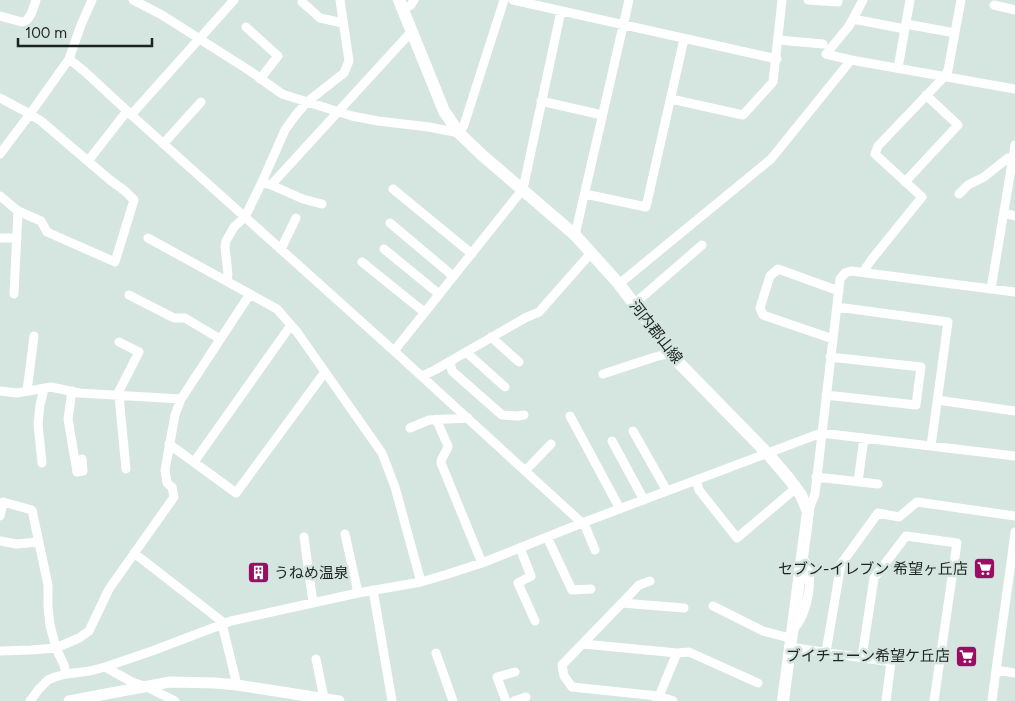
<svg xmlns="http://www.w3.org/2000/svg" width="1015" height="701" viewBox="0 0 1015 701" font-family="Figtree,'Noto Sans JP',sans-serif">
<style>
.lines{fill:none;stroke-linecap:round;stroke-linejoin:round}
.minor{stroke:#fff;stroke-width:9}
.tertiary{stroke:#fff;stroke-width:11}
.secondary{stroke:#fff;stroke-width:12}
.labels{text-anchor:middle;stroke-width:5;stroke-linejoin:round;paint-order:stroke}
.street-label{font-size:15px;fill:#1d2321;stroke:#d5e5df}
.poi-label{font-size:15px;fill:#1d2321;stroke:#d5e5df;text-anchor:end}
</style>
<rect width="100%" height="100%" fill="#d5e5df"/>
<g class="lines">
<path class="minor" d="M133 0 162 15 250 71 282 94 352 116 378 121 429 127 459 133 464 125 504 0
M513 0 777 59
M808 0 838 2V0
M302 2 320 18 343 23
M994 5 1015 10
M403 9 411 5 414 0
M0 16 22 22C31 21 33 8 36 0
M853 19 905 29
M906 24 955 33
M246 27 278 56 260 79
M778 40 823 44
M69 59 84 71 137 120 394 351 582 523 586 528 595 550
M851 60 826 54 849 26 863 0
M898 68 910 0
M0 98 30 114 41 121 110 180 125 191 134 200 115 262 47 232 41 221 18 211 0 196
M671 99 743 115 773 82 782 0
M541 101 602 115
M131 115 234 0
M163 144 201 102
M0 154 30 114 69 59 81 25 92 0
M88 161 127 111
M262 182 271 185 412 31
M905 182 958 125 926 95
M271 185 303 199 322 204
M393 189 472 254
M585 194 646 207 684 39
M959 194 968 185 984 177 1008 158H1013
M1004 213 1015 216
M390 223 453 276
M575 235 629 0
M0 238H17
M148 238 277 309 297 332 382 453 395 487 421 582
M281 249 296 218
M384 249 439 294
M362 262 424 312
M863 272 872 259 922 197 875 154 878 146 945 76 948 70 961 0
M227 281 228 274 225 247 226 241 234 227 245 217 262 182 285 130 295 116 307 102 344 73 349 61 340 0
M619 284 771 159 851 60 1015 89
M991 289 1015 145
M14 294 18 211
M129 295 174 318H185L220 339
M634 304 702 245
M837 307 948 322 931 446
M491 337 519 362
M833 339 763 315 760 308 770 276 778 269 839 291
M394 351 523 189 561 11
M466 352 505 387
M450 362 452 371 502 415 518 416 524 415
M603 374 655 357 671 353
M422 376 435 370 525 318 539 312 591 253
M0 391 17 393 51 387 79 393 181 399
M27 391 34 336
M72 391 68 419 77 472 83 471 82 459
M117 395 139 352 119 342
M826 395 916 405 921 367 830 357
M119 396 126 469
M937 400 1015 411
M570 416 620 509
M436 419 448 446C447 453 441 456 441 463L482 563
M410 428 429 420 468 418
M633 431 667 491
M612 441 644 500
M169 444 236 493 325 372
M194 462 291 325
M42 463 38 424 40 405 44 389
M525 471 551 444
M816 477 878 484
M696 480 699 490 737 538 796 488
M858 482 864 438
M808 512 815 494 840 279 845 273 851 271 1015 292
M0 516 3 502 32 510 48 585V607L50 625 56 648 64 665 66 674
M345 534 358 593
M304 537 313 603
M547 537 572 590 591 589
M0 541 16 544 39 542
M520 548 531 576 518 583 535 621
M134 553 224 623
M373 590 392 701
M622 603 639 585 650 581
M713 606 763 631 790 638
M222 624 237 685
M794 628C807 618 817 569 802 558
M583 644 677 653 657 701
M789 647 891 662 886 701
M0 651 31 650 56 648 79 638 89 631 109 589 174 497 172 487 167 483 165 470 175 415 181 399 250 294
M826 652 841 564 878 513 899 517 917 502 1015 516
M436 653 453 701
M677 653 689 652 758 683
M862 657 874 578 906 536 957 543 934 701
M316 659 324 698
M105 667 132 682 147 687 175 701
M996 670 1015 673
M30 701 39 689 48 680 55 677 66 674 90 671 105 667 152 651 231 621 358 593 421 582 448 574 482 563 582 523 821 433 1015 456
M506 701 497 677 515 672
M514 701 526 697
M673 701 658 696 572 687 564 676 562 665 622 603 684 608
M992 701C999 645 1008 588 1015 532"/>
<path class="tertiary" d="M69 701 170 682 215 683 237 685 339 701"/>
<path class="secondary" d="M399 0 444 111 459 133 482 155 575 235 619 284 679 363 768 454 790 480 801 495 808 512 783 701"/>
</g>
<defs>
<symbol id="supermarket-square" viewBox="-11 -11 22 22"><rect x="-9" y="-9" width="18" height="18" rx="4" fill="#990e62" stroke="#d5e5df"/><path d="M-6-5.5h2.5l.6 2H6L4.5 2H-2.5L-4.4-4H-6ZM-1.5 3.2a1.3 1.3 0 1 0 .1 0ZM3 3.2a1.3 1.3 0 1 0 .1 0Z" fill="#fff"/></symbol>
<symbol id="building-square" viewBox="-11 -11 22 22"><rect x="-9" y="-9" width="18" height="18" rx="4" fill="#990e62" stroke="#d5e5df"/><path d="M-4-6H4V6H1V3H-1V6H-4ZM-2.5-4.3h1.7v1.8h-1.7ZM.8-4.3h1.7v1.8H.8ZM-2.5-1h1.7V.8h-1.7ZM.8-1h1.7V.8H.8Z" fill="#fff"/></symbol>
</defs>
<g fill-rule="evenodd">
<use href="#supermarket-square" x="972" y="556" width="25" height="25"/>
<use href="#building-square" x="246" y="560" width="25" height="25"/>
<use href="#supermarket-square" x="954" y="644" width="25" height="25"/>
</g>
<g class="labels">
<g class="street-label">
<text transform="translate(656 332) rotate(52)" y="5">河内郡山線</text>
</g>
<g class="poi-label">
<text x="968" y="574">セブン-イレブン 希望ヶ丘店</text>
<text x="274" y="578" text-anchor="start">うねめ温泉</text>
<text x="950" y="661">ブイチェーン希望ケ丘店</text>
</g>
</g>
<path d="M18 38v8h134v-8" fill="none" stroke="#1d2321" stroke-width="2.5"/>
<text x="25" y="38" font-size="15" fill="#1d2321" stroke="#d5e5df" stroke-width="4" paint-order="stroke">100 m</text>
</svg>
